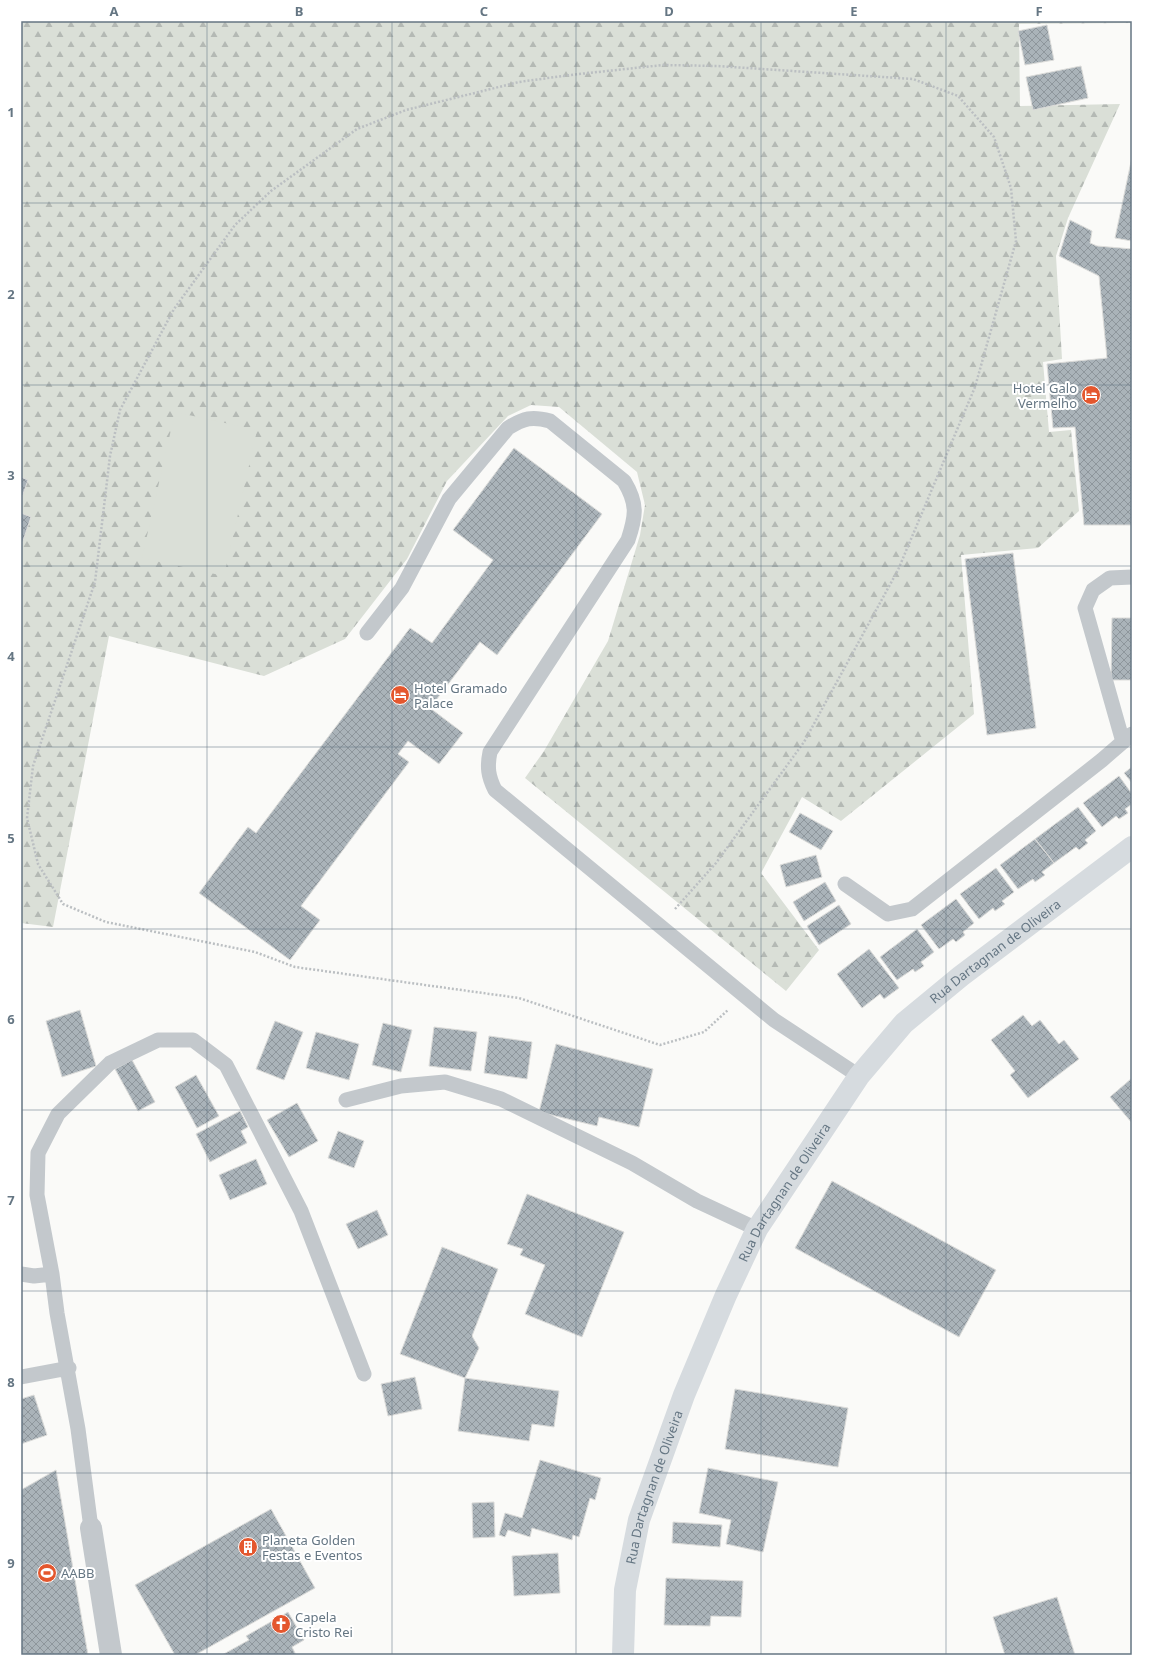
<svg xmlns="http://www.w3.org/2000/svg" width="1153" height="1676" viewBox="0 0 1153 1676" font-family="'Noto Sans',sans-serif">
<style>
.forest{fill:url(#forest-firs)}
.garden{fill:#dadfd7}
.building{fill:url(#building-cross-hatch);stroke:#dcdcda}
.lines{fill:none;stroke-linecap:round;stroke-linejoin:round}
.path{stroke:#bbbfc2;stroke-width:2.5;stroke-dasharray:2 2;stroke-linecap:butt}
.lane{stroke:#c3c8cc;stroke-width:15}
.street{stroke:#c3c8cc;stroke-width:22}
.secondary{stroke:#d6dbdf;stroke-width:22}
.grid{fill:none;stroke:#657683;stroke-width:1;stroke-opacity:0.55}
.labels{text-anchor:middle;stroke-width:4;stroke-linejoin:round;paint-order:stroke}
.poi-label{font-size:13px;fill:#657683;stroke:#fff;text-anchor:start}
.street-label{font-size:13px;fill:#657683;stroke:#fff}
.neatline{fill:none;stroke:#657683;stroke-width:1.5}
.grid-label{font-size:13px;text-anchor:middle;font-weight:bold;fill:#657683}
</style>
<defs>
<pattern id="forest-firs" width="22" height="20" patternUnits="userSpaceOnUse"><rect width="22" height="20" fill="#dadfd7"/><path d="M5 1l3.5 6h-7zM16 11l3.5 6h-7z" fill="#b4b9b4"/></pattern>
<pattern id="building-cross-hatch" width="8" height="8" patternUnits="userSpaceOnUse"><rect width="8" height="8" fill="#aab3b9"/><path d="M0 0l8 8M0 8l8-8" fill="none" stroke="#8e969c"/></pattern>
</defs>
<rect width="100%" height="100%" fill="#fafaf8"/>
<path class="forest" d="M21 21H1132V23L1019 24 1020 106 1120 104 1068 218 1056 256 1062 359 1043 362 1049 432 1071 430 1079 511 1038 548 961 555 974 714 841 821 802 797 761 873 819 950 786 991 525 778 544 751 608 641 640 535 645 505 637 472 559 407 531 405 508 416 447 481 407 559 345 639 264 676 109 636 53 927 21 923Z"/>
<path class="garden" d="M175 412 257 430 224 576 142 558Z"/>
<path class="building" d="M1047 25 1054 60 1025 65 1018 31Z
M1081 66 1088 98 1033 110 1026 77Z
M1132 157V241L1115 238Z
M1070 220 1092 231 1090 243 1097 246 1132 249V525H1084L1075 427 1053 428 1047 364 1107 358 1099 276 1059 256Z
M514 448 602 514 497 655 480 642 430 708 463 733 439 764 408 741 398 754 409 762 301 906 320 920 290 960 199 893 248 827 256 833 410 628 432 643 493 560 453 530Z
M21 477 28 480 21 500Z
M21 513 31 517 21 547Z
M1013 553 1036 728 987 735 965 559Z
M1112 618H1132V680H1111Z
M1132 767V783L1124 773Z
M1119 776 1132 794V804L1125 809 1128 813 1119 819 1116 816 1102 827 1083 803Z
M1078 807 1096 831 1085 840 1088 843 1079 850 1076 847 1054 863 1035 839Z
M800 813 833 831 821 850 789 832Z
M1035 839 1054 863 1042 872 1045 875 1035 882 1033 879 1018 889 1000 865Z
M816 855 822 877 786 887 780 865Z
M996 868 1014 892 1002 901 1005 904 995 911 993 908 979 919 960 894Z
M825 882 836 901 804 921 793 902Z
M956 899 974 923 963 932 965 935 956 942 953 939 939 949 921 925Z
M839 905 851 924 819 945 807 926Z
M917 929 934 952 921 962 924 966 915 972 913 969 897 980 880 957Z
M869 949 899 988 884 999 880 994 862 1008 837 974Z
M80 1010 96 1066 62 1077 46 1021Z
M1023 1015 1032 1026 1040 1020 1059 1044 1064 1040 1079 1059 1028 1098 1010 1075 1015 1071 991 1040Z
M275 1021 303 1032 284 1080 256 1069Z
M383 1023 412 1030 401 1072 372 1065Z
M434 1027 477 1032 471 1071 429 1066Z
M316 1032 359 1044 349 1080 306 1068Z
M489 1036 532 1042 527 1079 484 1073Z
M556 1044 653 1069 639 1127 599 1117 597 1126 539 1112Z
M132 1060 155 1102 138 1111 115 1069Z
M196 1075 219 1116 197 1128 175 1087Z
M1132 1078V1123L1110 1097Z
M297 1103 318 1141 289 1157 267 1120Z
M240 1111 248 1127 241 1131 247 1143 210 1162 196 1134Z
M338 1131 364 1141 354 1168 328 1158Z
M256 1159 267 1184 230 1200 219 1175Z
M832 1181 996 1270 959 1337 795 1248Z
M527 1194 624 1232 582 1337 525 1314 545 1265 520 1255 523 1249 507 1244Z
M377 1210 388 1235 358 1249 346 1224Z
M442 1247 498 1269 472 1336 479 1348 465 1378 400 1354Z
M415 1377 422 1409 388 1416 381 1384Z
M465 1378 559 1391 554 1427 532 1424 529 1441 458 1431Z
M735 1389 848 1408 838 1467 725 1449Z
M34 1395 47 1435 21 1444V1399Z
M540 1460 601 1478 595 1500 590 1498 579 1537 573 1535 572 1540 532 1528 530 1537 508 1530 505 1537 499 1535 505 1513 522 1518Z
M708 1468 778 1482 763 1552 726 1544 731 1520 699 1513Z
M56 1470 88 1655H21V1490Z
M494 1502 495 1537 473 1538 472 1503Z
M271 1509 315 1588 195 1655H175L135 1585Z
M673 1522 722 1525 720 1547 672 1543Z
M558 1553 560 1593 514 1596 512 1556Z
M666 1578 743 1581 741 1617 711 1616 710 1626 664 1625Z
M1057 1597 1075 1655H1005L993 1617Z
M288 1612 304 1640 292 1647 296 1655H222L249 1640 246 1636Z"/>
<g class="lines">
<path class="path" d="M675 909 716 863 804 742 898 570 975 387 1016 241 1011 188 994 137 958 96 913 79 717 66 663 65 570 75 519 82 406 110 357 129 271 191 235 225 174 309 120 410 110 456 95 582 33 766 27 818 38 864 63 904 106 922 255 952 295 967 519 998 660 1045 704 1032 728 1010"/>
<path class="lane" d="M367 633 402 588 449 499 508 428C524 418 532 416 550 421L624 481C638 504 636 516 628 540L490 752C487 767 488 776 495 790L774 1020 859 1076
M1123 742 1085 608 1093 590 1110 578 1132 577
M845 884 888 914 912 909 1102 760 1132 734
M346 1100 401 1086 445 1082 501 1099 632 1163 697 1201 757 1229
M21 1274 34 1276 52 1274 57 1313 78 1429 91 1528
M52 1274 37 1195 38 1153 58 1114 110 1063 158 1040H193L226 1065 301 1211 364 1374
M21 1377 69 1368"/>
<path class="street" d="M91 1528 111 1655"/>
<path class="secondary" id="s1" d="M623 1655 625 1590 639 1520 684 1395 726 1295 757 1229 859 1076 904 1023 961 976 1132 847"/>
</g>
<path class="grid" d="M207 21V1655M392 21V1655M576 21V1655M761 21V1655M946 21V1655M21 203H1132M21 385H1132M21 566H1132M21 747H1132M21 929H1132M21 1110H1132M21 1291H1132M21 1473H1132"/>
<defs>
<symbol id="hotel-disc" viewBox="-11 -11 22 22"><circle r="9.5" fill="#e4572e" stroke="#fff"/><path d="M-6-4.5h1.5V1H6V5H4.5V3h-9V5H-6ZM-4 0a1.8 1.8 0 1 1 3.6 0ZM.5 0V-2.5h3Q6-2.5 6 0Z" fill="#fff"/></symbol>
<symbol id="building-disc" viewBox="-11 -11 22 22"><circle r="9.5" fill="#e4572e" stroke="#fff"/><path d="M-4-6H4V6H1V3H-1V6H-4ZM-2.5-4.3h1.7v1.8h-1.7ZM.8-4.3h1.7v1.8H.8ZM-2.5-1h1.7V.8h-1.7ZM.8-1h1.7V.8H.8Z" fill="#fff"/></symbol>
<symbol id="stadium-disc" viewBox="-11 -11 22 22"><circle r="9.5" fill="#e4572e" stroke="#fff"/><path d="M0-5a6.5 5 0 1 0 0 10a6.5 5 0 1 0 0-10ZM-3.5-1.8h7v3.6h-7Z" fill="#fff"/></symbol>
<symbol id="church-disc" viewBox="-11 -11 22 22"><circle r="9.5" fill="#e4572e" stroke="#fff"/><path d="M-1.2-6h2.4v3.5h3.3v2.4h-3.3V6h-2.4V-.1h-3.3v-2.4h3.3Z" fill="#fff"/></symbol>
</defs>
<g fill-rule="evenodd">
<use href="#hotel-disc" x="1080" y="384" width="22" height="22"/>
<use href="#hotel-disc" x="389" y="684" width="22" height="22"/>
<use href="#building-disc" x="237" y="1536" width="22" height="22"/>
<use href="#stadium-disc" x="36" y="1562" width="22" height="22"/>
<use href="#church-disc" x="270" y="1613" width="22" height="22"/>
</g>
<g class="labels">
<g class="poi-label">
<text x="1077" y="393" text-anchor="end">Hotel Galo<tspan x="1077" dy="15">Vermelho</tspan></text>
<text x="414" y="693">Hotel Gramado<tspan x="414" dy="15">Palace</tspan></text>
<text x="262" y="1545">Planeta Golden<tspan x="262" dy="15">Festas e Eventos</tspan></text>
<text x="61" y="1578">AABB</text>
<text x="295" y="1622">Capela<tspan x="295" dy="15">Cristo Rei</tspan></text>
</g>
<g class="street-label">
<text dy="5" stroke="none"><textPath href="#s1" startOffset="820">Rua Dartagnan de Oliveira</textPath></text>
<text dy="5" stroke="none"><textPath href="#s1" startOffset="496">Rua Dartagnan de Oliveira</textPath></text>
<text dy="5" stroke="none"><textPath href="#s1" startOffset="172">Rua Dartagnan de Oliveira</textPath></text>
</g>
</g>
<rect width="1153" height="1676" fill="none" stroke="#ffffff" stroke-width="44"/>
<rect x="22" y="22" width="1109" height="1632" class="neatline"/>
<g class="grid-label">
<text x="114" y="16">A</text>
<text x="299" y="16">B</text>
<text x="484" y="16">C</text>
<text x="669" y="16">D</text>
<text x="854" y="16">E</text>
<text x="1039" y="16">F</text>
<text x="11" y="117">1</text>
<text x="11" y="299">2</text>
<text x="11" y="480">3</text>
<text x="11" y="661">4</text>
<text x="11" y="843">5</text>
<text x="11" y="1024">6</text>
<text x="11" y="1205">7</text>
<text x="11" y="1387">8</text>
<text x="11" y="1568">9</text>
</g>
</svg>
